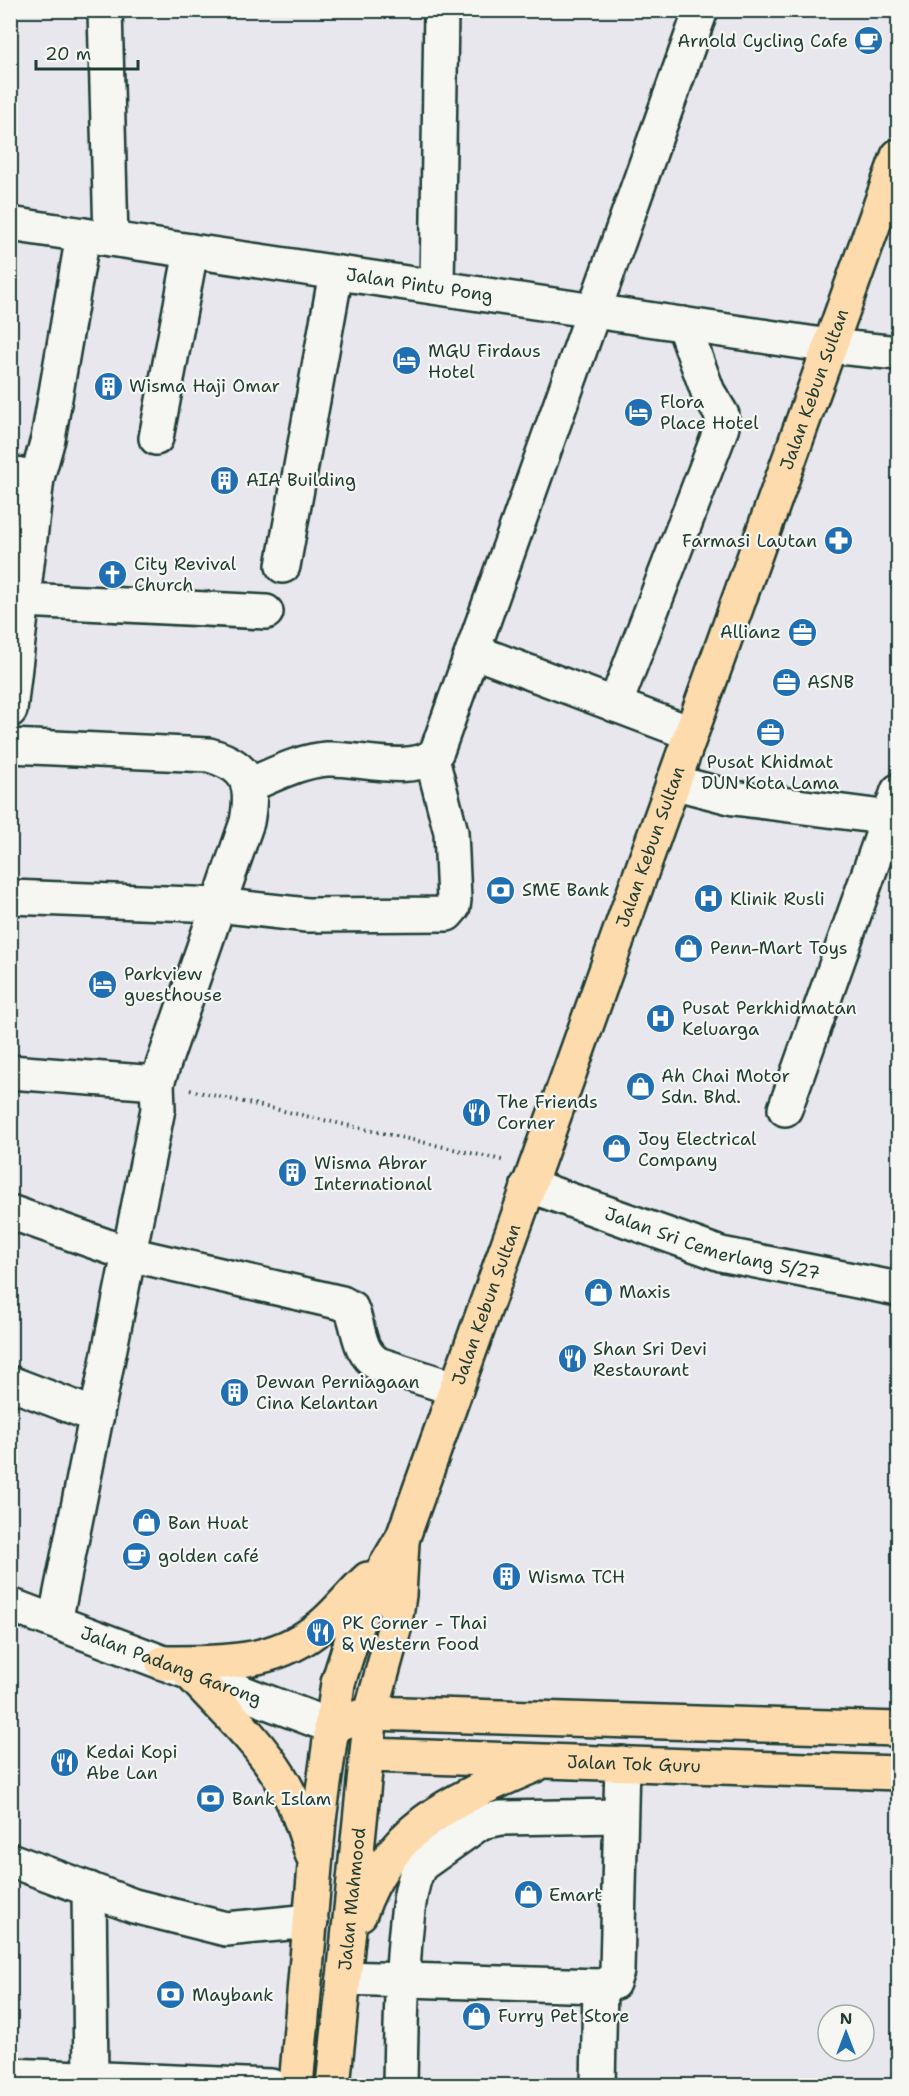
<svg xmlns="http://www.w3.org/2000/svg" width="909" height="2096" viewBox="0 0 909 2096" font-family="'Shantell Sans',sans-serif">
<style>
.lines{fill:none;stroke-linecap:round;stroke-linejoin:round}
.minor-casing{stroke:#1f3d34;stroke-width:38}
.major-casing{stroke:#1f3d34;stroke-width:38}
.path{stroke:#1f3d34;stroke-width:4;stroke-dasharray:1.5 4.5;stroke-linecap:butt}
.minor{stroke:#f6f6f2;stroke-width:33}
.major{stroke:#fedbac;stroke-width:33}
.labels{text-anchor:middle;stroke-width:4.5;stroke-linejoin:round;paint-order:stroke}
.poi-label{font-size:18px;fill:#1f3d34;stroke:#f6f6f2;text-anchor:start}
.street-label{font-size:18px;fill:#1f3d34;stroke:#f6f6f2}
</style>
<rect width="100%" height="100%" fill="#e8e7ee"/>
<filter id="ink" filterUnits="userSpaceOnUse"><feTurbulence type="fractalNoise" baseFrequency=".0167" numOctaves="2"/><feDisplacementMap in="SourceGraphic" scale="12" xChannelSelector="R" yChannelSelector="G"/><feConvolveMatrix kernelMatrix="1 2 1 2 8 2 1 2 1" color-interpolation-filters="sRGB"/></filter>
<g filter="url(#ink)">
<g class="lines">
<defs>
<g id="minor">
<path d="M105 10 111 239"/>
<path id="s1" d="M10 224 829 346 898 353"/>
<path d="M437 287 441 10"/>
<path d="M156 438 191 251"/>
<path d="M10 473 37 478"/>
<path d="M283 566 336 273"/>
<path d="M23 600 266 612"/>
<path d="M473 651 690 733"/>
<path d="M615 705 722 427V415L708 392 683 324"/>
<path d="M10 710 37 478 48 439 83 235"/>
<path d="M10 746 209 755C248 766 254 783 247 822L157 1083 158 1109 55 1622"/>
<path d="M673 782 734 798 898 819"/>
<path d="M249 785C274 775 299 761 327 759 355 757 419 777 437 751L701 10"/>
<path d="M10 897 218 905 307 915 447 914 453 907 454 900 451 832 432 759"/>
<path d="M10 1072 157 1083"/>
<path d="M785 1109 898 791"/>
<path id="s2" d="M528 1185 721 1254 898 1289"/>
<path d="M10 1212 129 1254 342 1303 351 1308C360 1328 357 1351 378 1364L456 1389"/>
<path d="M10 1383 97 1416"/>
<path id="s3" d="M10 1605 331 1726"/>
<path d="M10 1860 134 1906 226 1929 311 1921"/>
<path d="M89 1889 91 2078"/>
<path d="M344 1978 600 1986 613 1983 617 1971 622 1763"/>
<path d="M10 2075 271 2086"/>
<path d="M400 2086C401 2045 400 1889 422 1864L481 1822 501 1818 620 1816"/>
<path d="M598 2086 600 1986"/>
</g>
<g id="major">
<path d="M163 1663C217 1663 270 1665 315 1631 335 1617 350 1595 368 1579"/>
<path d="M189 1672C220 1706 256 1738 280 1777 295 1801 304 1828 312 1854"/>
<path d="M331 1726 371 1713 898 1729"/>
<path id="s4" d="M368 1755 898 1773"/>
<path d="M360 1914C391 1824 454 1800 535 1765"/>
<path id="s5" d="M296 2086 319 1820 338 1683 358 1620 371 1591 403 1537 898 156"/>
<path id="s6" d="M333 2086 371 1713 394 1629 399 1595 402 1542"/>
</g>
</defs>
<use href="#minor" class="minor-casing"/>
<use href="#major" class="major-casing"/>
<path class="path" d="M190 1090 502 1160"/>
<use href="#minor" class="minor"/>
<use href="#major" class="major"/>
</g>
</g>
<defs>
<symbol id="cafe-disc" viewBox="-11 -11 22 22"><circle r="9.5" fill="#1f6fb2" stroke="#f6f6f2"/><path d="M-5.5-4.5H6V0H3Q3 3.5 0 3.5H-2.5Q-5.5 3.5-5.5 0ZM3-3.2v2h1.7v-2ZM-6 4.5H4V6H-6Z" fill="#fff"/></symbol>
<symbol id="hotel-disc" viewBox="-11 -11 22 22"><circle r="9.5" fill="#1f6fb2" stroke="#f6f6f2"/><path d="M-6-4.5h1.5V1H6V5H4.5V3h-9V5H-6ZM-4 0a1.8 1.8 0 1 1 3.6 0ZM.5 0V-2.5h3Q6-2.5 6 0Z" fill="#fff"/></symbol>
<symbol id="building-disc" viewBox="-11 -11 22 22"><circle r="9.5" fill="#1f6fb2" stroke="#f6f6f2"/><path d="M-4-6H4V6H1V3H-1V6H-4ZM-2.5-4.3h1.7v1.8h-1.7ZM.8-4.3h1.7v1.8H.8ZM-2.5-1h1.7V.8h-1.7ZM.8-1h1.7V.8H.8Z" fill="#fff"/></symbol>
<symbol id="pharmacy-disc" viewBox="-11 -11 22 22"><circle r="9.5" fill="#1f6fb2" stroke="#f6f6f2"/><path d="M-2-6h4v4h4v4h-4v4h-4v-4h-4v-4h4Z" fill="#fff"/></symbol>
<symbol id="church-disc" viewBox="-11 -11 22 22"><circle r="9.5" fill="#1f6fb2" stroke="#f6f6f2"/><path d="M-1.2-6h2.4v3.5h3.3v2.4h-3.3V6h-2.4V-.1h-3.3v-2.4h3.3Z" fill="#fff"/></symbol>
<symbol id="office-disc" viewBox="-11 -11 22 22"><circle r="9.5" fill="#1f6fb2" stroke="#f6f6f2"/><path d="M-6-3h4V-5.5h4V-3h4V5H-6ZM-1-4.5V-3h2v-1.5ZM-6 0V1H6V0Z" fill="#fff"/></symbol>
<symbol id="bank-disc" viewBox="-11 -11 22 22"><circle r="9.5" fill="#1f6fb2" stroke="#f6f6f2"/><path d="M-6-4H6V4H-6ZM0-2.3a2.3 2.3 0 1 0 0 4.6a2.3 2.3 0 1 0 0-4.6Z" fill="#fff"/></symbol>
<symbol id="hospital-disc" viewBox="-11 -11 22 22"><circle r="9.5" fill="#1f6fb2" stroke="#f6f6f2"/><path d="M-5-5h3v3.5h4V-5h3V5h-3V1.5h-4V5h-3Z" fill="#fff"/></symbol>
<symbol id="shop-disc" viewBox="-11 -11 22 22"><circle r="9.5" fill="#1f6fb2" stroke="#f6f6f2"/><path d="M-5-2.5h2.3a2.7 3.5 0 0 1 5.4 0H5L5.5 6h-11ZM-1.5-2.5h3a1.5 2.3 0 0 0-3 0Z" fill="#fff"/></symbol>
<symbol id="restaurant-disc" viewBox="-11 -11 22 22"><circle r="9.5" fill="#1f6fb2" stroke="#f6f6f2"/><path d="M-5-6h1v4h1v-4h1v4h1v-4h1v5L-1.5 .5V6h-2V.5L-5-1ZM5-6V6H3V1.5H1.5Q1.5-4 5-6Z" fill="#fff"/></symbol>
</defs>
<g fill-rule="evenodd">
<use href="#cafe-disc" x="852" y="24" width="33" height="33"/>
<use href="#hotel-disc" x="390" y="344" width="33" height="33"/>
<use href="#building-disc" x="92" y="370" width="33" height="33"/>
<use href="#hotel-disc" x="622" y="396" width="33" height="33"/>
<use href="#building-disc" x="208" y="464" width="33" height="33"/>
<use href="#pharmacy-disc" x="822" y="524" width="33" height="33"/>
<use href="#church-disc" x="96" y="558" width="33" height="33"/>
<use href="#office-disc" x="786" y="616" width="33" height="33"/>
<use href="#office-disc" x="770" y="666" width="33" height="33"/>
<use href="#office-disc" x="754" y="716" width="33" height="33"/>
<use href="#bank-disc" x="484" y="874" width="33" height="33"/>
<use href="#hospital-disc" x="692" y="882" width="33" height="33"/>
<use href="#shop-disc" x="672" y="932" width="33" height="33"/>
<use href="#hotel-disc" x="86" y="968" width="33" height="33"/>
<use href="#hospital-disc" x="644" y="1002" width="33" height="33"/>
<use href="#shop-disc" x="624" y="1070" width="33" height="33"/>
<use href="#restaurant-disc" x="460" y="1096" width="33" height="33"/>
<use href="#shop-disc" x="600" y="1132" width="33" height="33"/>
<use href="#building-disc" x="276" y="1156" width="33" height="33"/>
<use href="#shop-disc" x="582" y="1276" width="33" height="33"/>
<use href="#restaurant-disc" x="556" y="1342" width="33" height="33"/>
<use href="#building-disc" x="218" y="1376" width="33" height="33"/>
<use href="#shop-disc" x="130" y="1506" width="33" height="33"/>
<use href="#cafe-disc" x="120" y="1540" width="33" height="33"/>
<use href="#building-disc" x="490" y="1560" width="33" height="33"/>
<use href="#restaurant-disc" x="304" y="1616" width="33" height="33"/>
<use href="#restaurant-disc" x="48" y="1746" width="33" height="33"/>
<use href="#bank-disc" x="194" y="1782" width="33" height="33"/>
<use href="#shop-disc" x="512" y="1878" width="33" height="33"/>
<use href="#bank-disc" x="154" y="1978" width="33" height="33"/>
<use href="#shop-disc" x="460" y="2000" width="33" height="33"/>
</g>
<g class="labels">
<g class="poi-label">
<text x="848" y="47" text-anchor="end">Arnold Cycling Cafe</text>
<text x="428" y="357">MGU Firdaus<tspan x="428" dy="21">Hotel</tspan></text>
<text x="129" y="392">Wisma Haji Omar</text>
<text x="660" y="408">Flora<tspan x="660" dy="21">Place Hotel</tspan></text>
<text x="246" y="486">AIA Building</text>
<text x="817" y="547" text-anchor="end">Farmasi Lautan</text>
<text x="134" y="570">City Revival<tspan x="134" dy="21">Church</tspan></text>
<text x="781" y="638" text-anchor="end">Allianz</text>
<text x="807" y="688">ASNB</text>
<text x="770" y="768" text-anchor="middle">Pusat Khidmat<tspan x="770" dy="21">DUN Kota Lama</tspan></text>
<text x="522" y="896">SME Bank</text>
<text x="730" y="905">Klinik Rusli</text>
<text x="710" y="954">Penn-Mart Toys</text>
<text x="124" y="980">Parkview<tspan x="124" dy="21">guesthouse</tspan></text>
<text x="682" y="1014">Pusat Perkhidmatan<tspan x="682" dy="21">Keluarga</tspan></text>
<text x="661" y="1082">Ah Chai Motor<tspan x="661" dy="21">Sdn. Bhd.</tspan></text>
<text x="497" y="1108">The Friends<tspan x="497" dy="21">Corner</tspan></text>
<text x="638" y="1145">Joy Electrical<tspan x="638" dy="21">Company</tspan></text>
<text x="314" y="1169">Wisma Abrar<tspan x="314" dy="21">International</tspan></text>
<text x="619" y="1298">Maxis</text>
<text x="593" y="1355">Shan Sri Devi<tspan x="593" dy="21">Restaurant</tspan></text>
<text x="256" y="1388">Dewan Perniagaan<tspan x="256" dy="21">Cina Kelantan</tspan></text>
<text x="168" y="1529">Ban Huat</text>
<text x="158" y="1562">golden café</text>
<text x="528" y="1583">Wisma TCH</text>
<text x="342" y="1629">PK Corner - Thai<tspan x="342" dy="21">&amp; Western Food</tspan></text>
<text x="86" y="1758">Kedai Kopi<tspan x="86" dy="21">Abe Lan</tspan></text>
<text x="232" y="1805">Bank Islam</text>
<text x="549" y="1901">Emart</text>
<text x="192" y="2001">Maybank</text>
<text x="498" y="2022">Furry Pet Store</text>
</g>
<g class="street-label">
<text dy="6" stroke="none"><textPath href="#s1" startOffset="414">Jalan Pintu Pong</textPath></text>
<text dy="6" stroke="none"><textPath href="#s5" startOffset="1785">Jalan Kebun Sultan</textPath></text>
<text dy="6" stroke="none"><textPath href="#s5" startOffset="1299">Jalan Kebun Sultan</textPath></text>
<text dy="6" stroke="none"><textPath href="#s2" startOffset="194">Jalan Sri Cemerlang 5/27</textPath></text>
<text dy="6" stroke="none"><textPath href="#s5" startOffset="813">Jalan Kebun Sultan</textPath></text>
<text dy="6" stroke="none"><textPath href="#s3" startOffset="172">Jalan Padang Garong</textPath></text>
<text dy="6" stroke="none"><textPath href="#s4" startOffset="266">Jalan Tok Guru</textPath></text>
<text dy="6" stroke="none"><textPath href="#s6" startOffset="188">Jalan Mahmood</textPath></text>
</g>
</g>
<rect width="909" height="2096" fill="none" stroke="#f6f6f2" stroke-width="36"/>
<rect x="18" y="18" width="873" height="2060" fill="none" stroke="#1f3d34" stroke-width="2" filter="url(#ink)"/>
<g transform="translate(846 2033)"><circle r="28" fill="#f6f6f2" stroke="#a0aca6" stroke-width="1.5"/>
<path d="M0-4.5L10 22L0 15L-10 22Z" fill="#1f6fb2"/>
<text y="-9" font-size="16" font-weight="bold" text-anchor="middle" fill="#1f3d34">N</text>
</g>
<path d="M36 60v9h102v-9" fill="none" stroke="#1f3d34" stroke-width="3"/>
<text x="45" y="60" font-size="18" fill="#1f3d34" stroke="#f6f6f2" stroke-width="4.5" paint-order="stroke">20 m</text>
</svg>
